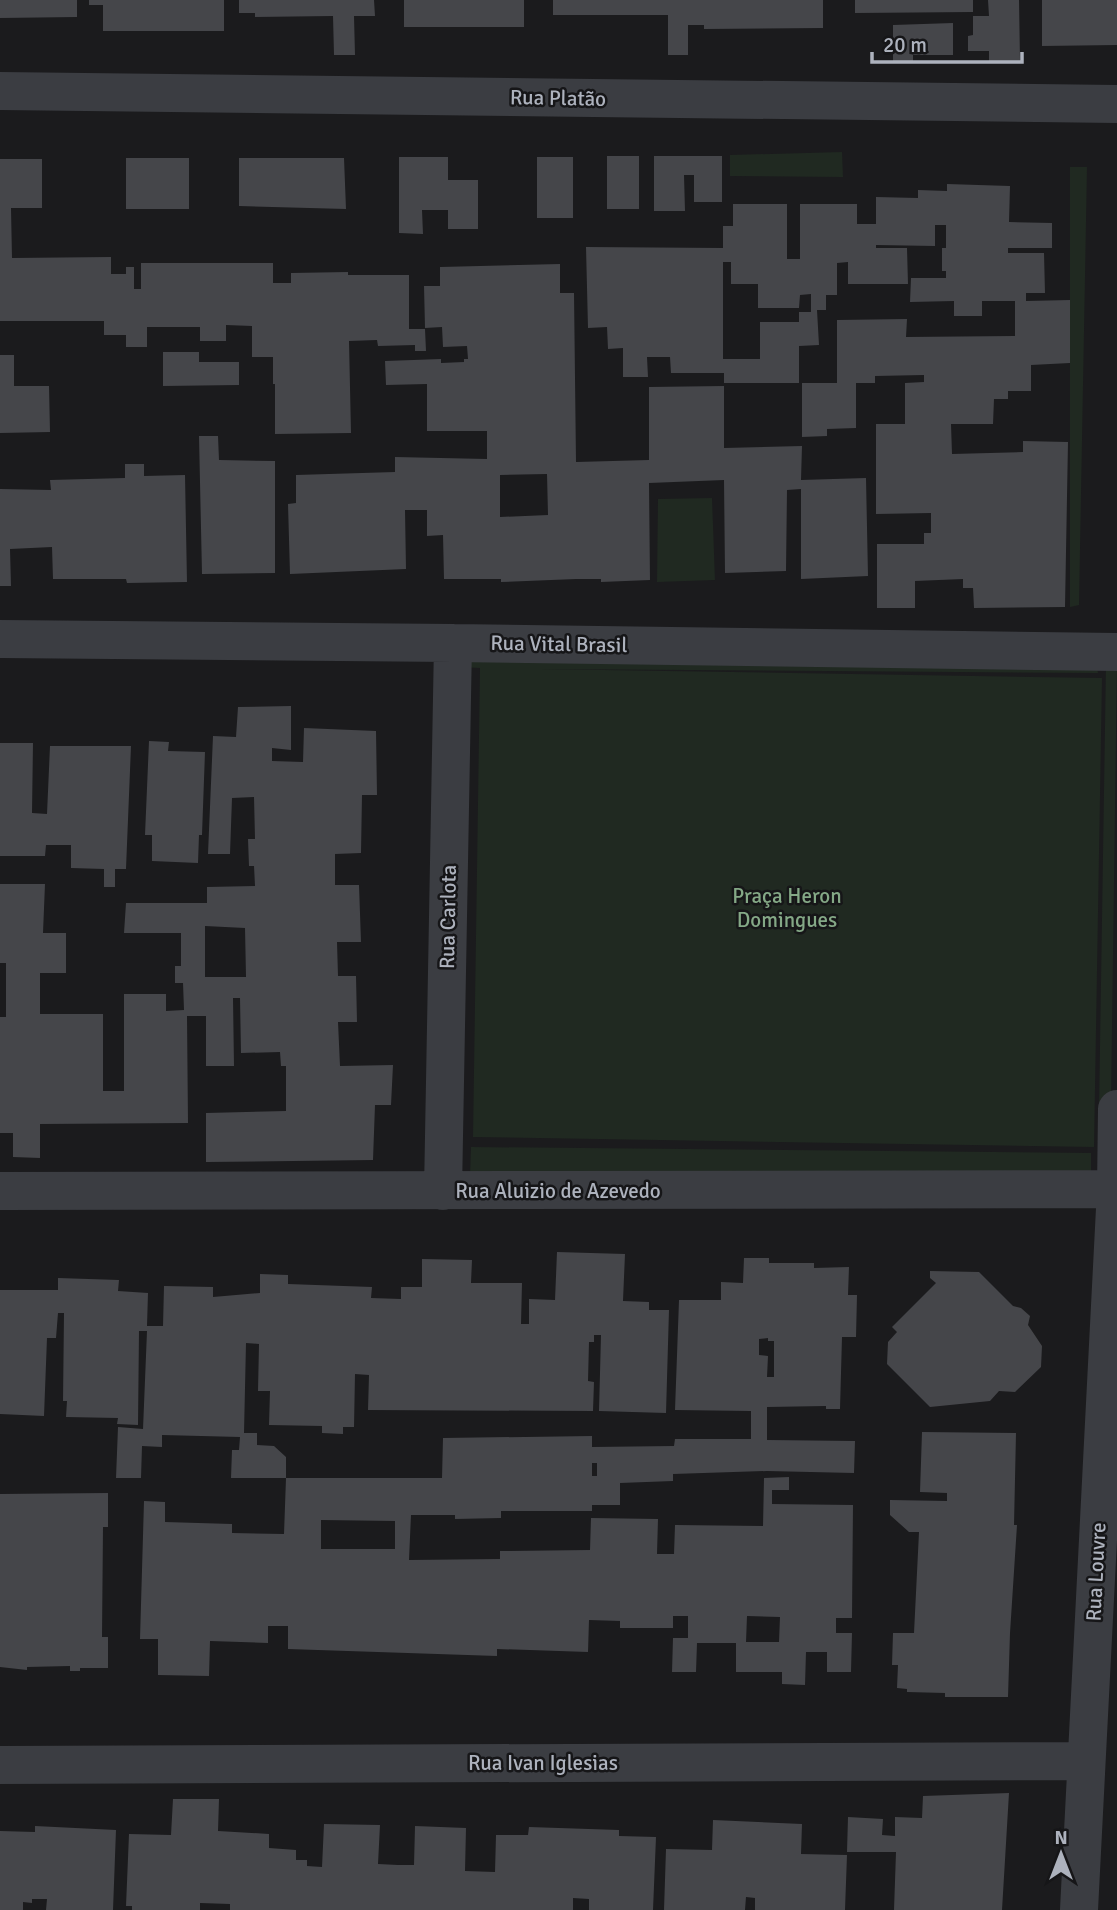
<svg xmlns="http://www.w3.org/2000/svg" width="1117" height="1910" viewBox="0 0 1117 1910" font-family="Signika,sans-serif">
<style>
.green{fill:#202921}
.building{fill:#45464a;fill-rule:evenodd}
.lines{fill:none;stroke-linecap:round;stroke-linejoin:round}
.minor{stroke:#3b3d42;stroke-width:38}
.labels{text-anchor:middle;stroke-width:5;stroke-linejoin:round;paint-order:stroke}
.street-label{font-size:21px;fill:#adb2bd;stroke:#161618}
.park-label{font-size:21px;fill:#84a886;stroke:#161618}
</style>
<rect width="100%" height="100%" fill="#1b1b1d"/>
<path class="green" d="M842 152 843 177 730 176V155Z
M1070 167H1087L1079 605 1070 607Z
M712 498 715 580 657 582 658 499Z
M459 648 1096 662 1098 673 538 669 1102 678 1094 1147 473 1137 480 668 460 667Z
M1106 662H1117L1110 1175 1098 1174Z
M471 1147 1091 1153V1172L470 1176Z"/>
<path class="building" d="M0 0H77V17L0 18Z
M89 0H224V31H103V5H89Z
M239 0H374L375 16H354L355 55H334L333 16 255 17V13H239Z
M404 0H524V27H404Z
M553 0H823V28L704 29V25H688V55H668V15H553Z
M855 0H973V12L855 13Z
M988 0H1019L1020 61H989V51H968V36L973 35V16H989Z
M1042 0H1117V45L1042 46Z
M953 23V55H913V61H893V25Z
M607 156H639V209H607Z
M654 156H722V202H694V175H684L685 211H654Z
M399 157H448V180H478V229H448V210H422L423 234 399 233Z
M537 157H573V218H537Z
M126 158H189V209H126Z
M239 158H344L346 209 239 206Z
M0 159H42V208H11L12 258 111 257V274H126V267H134V289H141V263H273V283H291V273L348 272V275H409V329H425L426 351H415V345L378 346 377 340 349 341 351 433 275 434V384H273V357H252V326L226 325V341H200V327H147V347H126V335H104V321H0Z
M947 184 1010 186 1009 222 1052 223V248H1008V253H1044L1045 293H1026V301L1070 300V363L1031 365V391H1008V399H994L993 424H951L952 454 1023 452V441L1068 442 1065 607 974 608 973 588H963V579L915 581V608H877V544H924V533H931V513L876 514V424H905V383L924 382V375L875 376V383H856V428L827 429V436L802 437V383H837V320L907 319 906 337 1015 336V301H982V316H954V301L910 302 911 278H946V271H942V248H946V225H935V246L876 245V248H907L908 284H848V262L837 263V295H826V310H817L819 345 799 346V383H724V373H671L670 357H647L648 377H623V348L608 349 607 327 588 328 586 247 723 248V226H733V204H787V259H800V204H857V224H876V197L918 198V190L947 191ZM723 262H731V284H758V308H799L800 295 811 294V312H799V322H760V359H723Z
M560 264V293H574L576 462 649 460V387L724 386V448L802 446 801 480 866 478 868 576 801 579V489L787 490 786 571 725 573 724 480 649 483 650 580 601 582V579H576L501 582V579H444L443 535 427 536V510H405L406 569 290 574 288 504 296 503V475L395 472V457L487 459V431H427V384L386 385 385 361 441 359V363L464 362V359H468L467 346 443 347 442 327 425 328 424 286H440V267ZM547 474 548 515 500 517V475Z
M163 352H199V362H239V385L163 386Z
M0 355H14V386H49L50 432 0 433Z
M199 436H218L219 460 275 461V573L202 574Z
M125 464H144V476L185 475 187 582 127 583 126 579H53L52 547 10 549 11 586H0V489L51 490 50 480 125 478Z
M291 706V750L272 748V761L303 762 304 728 376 731 377 795H362L361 853 335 854V885H359L361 942H337L338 976H356L357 1022H338L340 1066 393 1065 391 1105H375L373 1160 206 1162V1113L286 1111V1066H281L280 1052 241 1053 240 998H233L234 1066H206V1016H187L188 1123 40 1124V1158L13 1157V1133H0V1017H6V963H0V884H45L43 933H66V973H40V1014H103V1091H124V994H166V1011L184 1010 183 983H175V966H181V933H124L126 903H207V887L255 886 254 866H249L248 839H255L254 797 232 798 230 854H208L213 736 236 737 238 707ZM205 926 245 928 246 977H205Z
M149 741 169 742 168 751 205 752 202 835H199L198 863 152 861V835H145Z
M0 743H33L32 813 47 814 50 746H131L126 869H115V887H104V869L71 868V845H46L45 856H0Z
M557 1252 625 1254 623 1301 649 1302V1310H669L666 1413 599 1411 601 1335H594V1342H589L588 1381 594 1382 593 1411 368 1410 369 1375 355 1374 354 1427H343V1434L322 1433V1426L269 1425 270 1391H258L259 1344 246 1343 244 1433H257V1445L274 1446 286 1457V1478H442L443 1438 592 1436V1447L674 1446 675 1439H751V1411L675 1410 679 1300H721V1282L743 1283 744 1258H769V1263H814V1268L849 1267 848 1295H857L856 1337H842L840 1409H826V1406L767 1407V1440L855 1441 854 1473 767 1471 673 1474V1481L620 1483V1505H592V1511H501V1518L455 1519V1515H411L409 1560 500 1559V1551L590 1550 591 1518 658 1519 657 1554H674L675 1525 763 1526 764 1478 789 1477V1490H772V1504L853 1505 852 1618H836V1633H852L851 1672H827V1652H806L805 1685 782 1684V1672H736V1643H697L696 1672H672L673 1638H688V1616H673V1628H620V1621L589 1620 588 1652 497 1649V1656L288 1649V1626H268V1643L210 1641 209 1676 158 1675V1639H140L144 1501 165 1502V1522L232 1524V1533L284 1534 286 1478H231L232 1450H239L240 1437 162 1435V1447L142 1446 141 1478H116L118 1427 143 1429 147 1331H139L138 1425 117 1424 118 1418 66 1417 67 1401H63L64 1313H58L56 1338H47L44 1416 0 1414V1290H58V1278L119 1280 118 1291 148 1293 147 1326H163L164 1286 213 1287V1297L260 1293V1274L288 1275V1284L372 1287 371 1298 401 1299V1287H422V1259L472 1260 471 1283H522L521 1324H529V1299L555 1300ZM768 1338V1341H774V1377H767L768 1356 759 1355V1339ZM592 1463H597V1476H592ZM321 1520 395 1521V1549H321ZM747 1616 780 1617 779 1642H746Z
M930 1271 979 1272 1013 1306 1021 1308 1030 1316 1028 1325 1042 1346 1041 1367 1015 1392 999 1391 990 1401 930 1407 887 1364 888 1342 897 1332 892 1327 936 1283 930 1278Z
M922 1432 1016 1433 1014 1525H1017L1010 1633 1008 1697H945V1693L907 1692V1689L897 1688 898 1665H892L893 1633H914L919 1532H909L890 1515V1500L947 1501V1493L920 1492Z
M108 1493V1527H103L102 1637H108V1668H80V1671H70V1666L27 1667V1670L0 1667V1494Z
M1009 1793 1002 1910H894L896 1852H847L848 1817 883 1819 882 1835 895 1836V1817L922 1818 923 1796Z
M173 1799H219L218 1831 269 1834V1848L296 1850V1860H307V1866L322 1867 324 1824 380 1825 378 1864 398 1865H414L415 1826 466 1828 465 1871 495 1872 496 1835H528L529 1827 619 1830V1836L656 1837 653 1910H589V1899L573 1898V1910H230V1904L200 1903V1910H132V1906H126L129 1834 171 1835Z
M713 1820 802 1824 801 1854 847 1855 845 1910H755V1898L746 1897 745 1910H664L666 1849 712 1850Z
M35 1826 116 1830 113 1910H46L47 1899H32V1903L23 1902V1910H0V1831L35 1832Z"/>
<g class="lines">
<path class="minor" d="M0 91 1117 104
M0 639 453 643 1117 652
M0 1191 1116 1189
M443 1191 453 643
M0 1765 1086 1761
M1079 1910 1116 1189 1117 1109"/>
</g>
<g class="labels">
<g class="street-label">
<text transform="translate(558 98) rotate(1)" y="7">Rua Platão</text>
<text transform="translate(559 644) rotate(1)" y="7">Rua Vital Brasil</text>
<text transform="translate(448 917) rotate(-89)" y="7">Rua Carlota</text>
<text x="558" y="1198">Rua Aluizio de Azevedo</text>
<text transform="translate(1096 1572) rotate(-87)" y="7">Rua Louvre</text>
<text x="543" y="1770">Rua Ivan Iglesias</text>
</g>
<g class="park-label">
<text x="787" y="903">Praça Heron<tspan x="787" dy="24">Domingues</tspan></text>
</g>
</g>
<g transform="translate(1061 1854)" stroke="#161618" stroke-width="5" paint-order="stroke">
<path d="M0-5L12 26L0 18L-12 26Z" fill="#adb2bd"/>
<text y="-10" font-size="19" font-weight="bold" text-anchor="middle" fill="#adb2bd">N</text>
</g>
<path d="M872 52v10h150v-10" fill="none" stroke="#adb2bd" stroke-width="3.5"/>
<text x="883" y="52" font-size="21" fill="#adb2bd" stroke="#161618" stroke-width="5" paint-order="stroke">20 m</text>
</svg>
